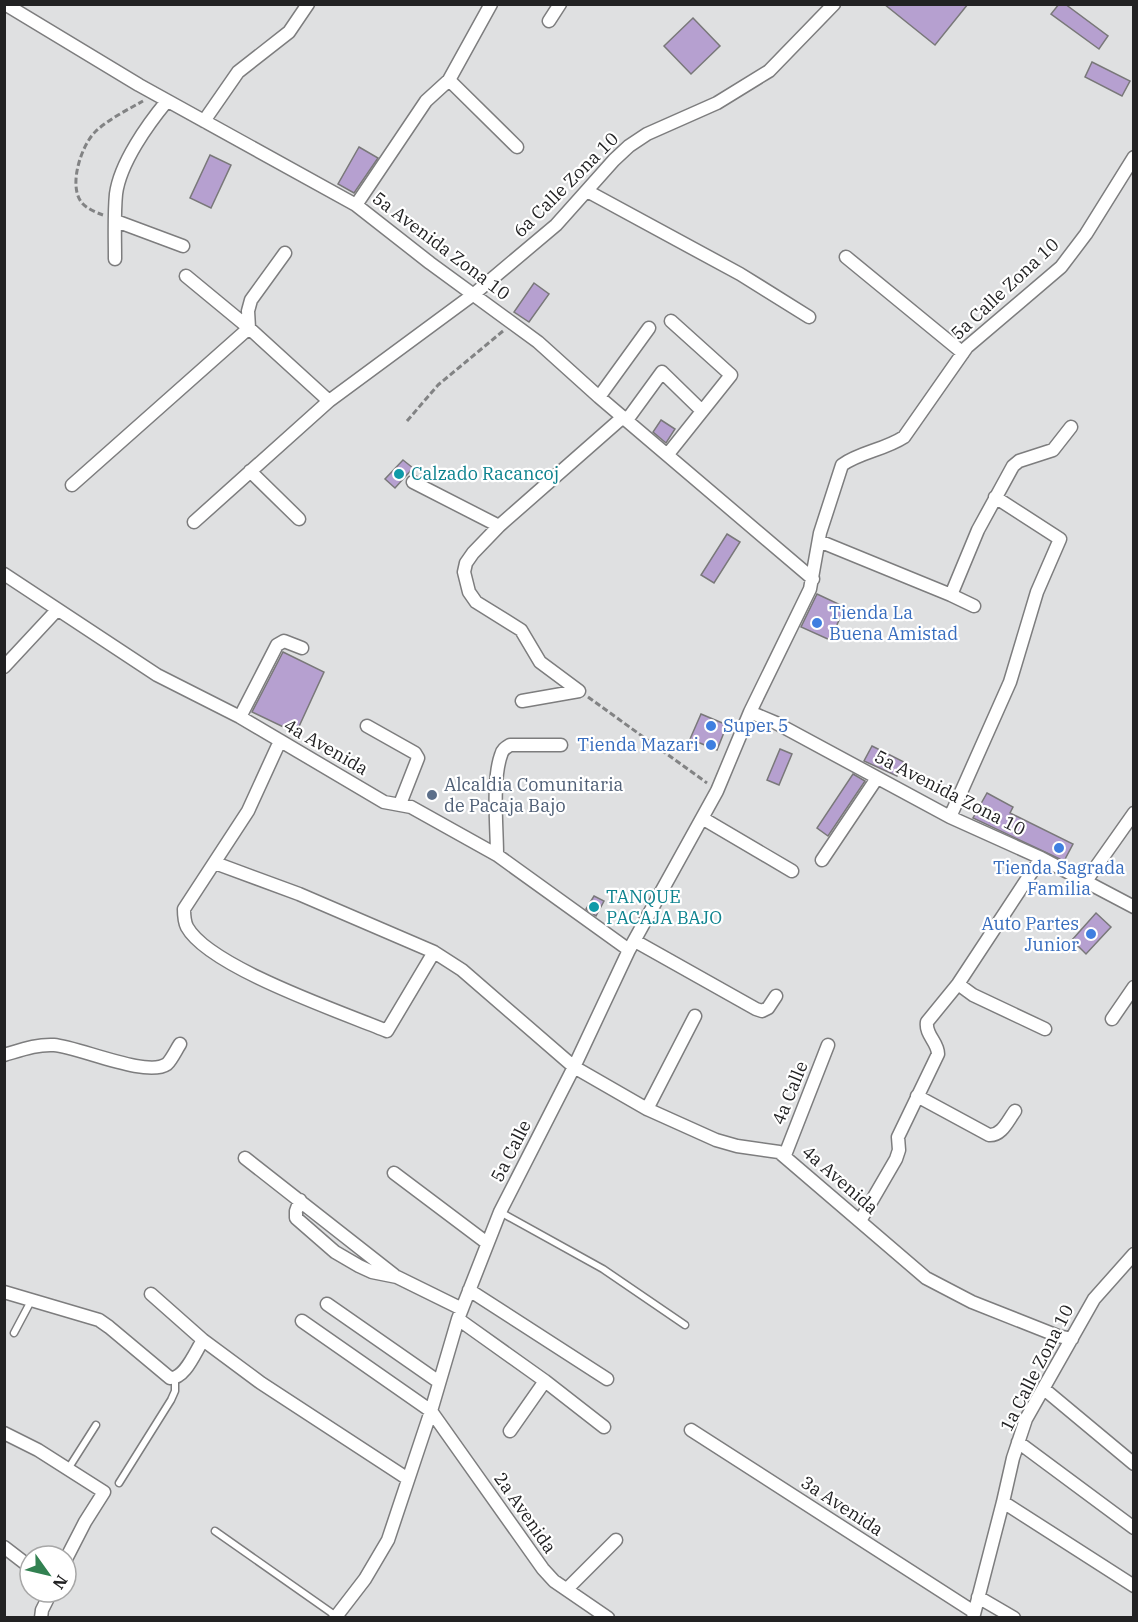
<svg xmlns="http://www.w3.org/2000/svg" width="1138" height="1622" viewBox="0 0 1138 1622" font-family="'IBM Plex Serif',serif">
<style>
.building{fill:#b6a0d0;stroke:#797879;stroke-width:1.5}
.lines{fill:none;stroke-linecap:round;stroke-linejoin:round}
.lane-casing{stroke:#7d7d7e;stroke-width:9}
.street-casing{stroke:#7d7d7e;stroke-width:15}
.path{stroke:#828384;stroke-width:3;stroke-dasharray:6 3;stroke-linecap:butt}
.lane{stroke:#fff;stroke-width:6}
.street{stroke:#fff;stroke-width:12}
.culture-dot{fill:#0f9aa8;stroke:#fff;stroke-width:2}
.shop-dot{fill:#3f7fe0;stroke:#fff;stroke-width:2}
.service-dot{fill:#5c6f8a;stroke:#fff;stroke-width:2}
.labels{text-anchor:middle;stroke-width:4.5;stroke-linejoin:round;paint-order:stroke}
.street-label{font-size:18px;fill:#222223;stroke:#fff}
.culture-label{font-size:18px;fill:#0d838f;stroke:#fff;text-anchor:start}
.shop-label{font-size:18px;fill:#366cbe;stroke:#fff;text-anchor:start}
.service-label{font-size:18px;fill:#4e5e75;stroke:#fff;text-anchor:start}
</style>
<rect width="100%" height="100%" fill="#dfe0e1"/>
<path class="building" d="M884 4H968L935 45Z
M1059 4H1065L1108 36 1099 49 1051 14Z
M693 18 720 46 691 74 664 46Z
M1092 62 1130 81 1122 96 1085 77Z
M359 147 378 158 354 193 338 184Z
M210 155 231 165 211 208 190 198Z
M534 283 549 294 529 322 514 312Z
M661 420 675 429 666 443 653 432Z
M403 460 413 468 395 488 385 479Z
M727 534 740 542 714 583 701 575Z
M817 594 845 607 830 640 801 627Z
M283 652 324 672 296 733 252 712Z
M701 714 727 725 717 750 690 739Z
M872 746 904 762 897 776 864 761Z
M780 749 792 754 779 785 767 780Z
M853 774 865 781 828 836 817 828Z
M987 793 1013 807 1010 813 1073 844 1064 861 973 818Z
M594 896 604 901 596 916 586 909Z
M1096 913 1111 927 1086 954 1072 940Z"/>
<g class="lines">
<defs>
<path id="lane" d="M500 1212 603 1269 685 1325
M14 1333 31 1301
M68 1469 96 1425
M119 1483 171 1400 175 1391V1379
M215 1531 336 1616"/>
<path id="street" d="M5 4 139 85 356 205 430 263 538 342 599 397 813 579
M549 21 560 4
M449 80 517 147
M204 121 238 72 289 32 308 4
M587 191 740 274 809 317
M356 205 426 101 449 80 491 4
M116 221 183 246
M846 257 963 353
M115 259C115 237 114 215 116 194 120 163 148 124 167 101
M186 276 249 328 329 401
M599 397 649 328
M627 420 662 372 701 410
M668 454 731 375 671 321
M250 471 299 519
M413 482 499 526
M72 485 249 328 248 311 251 300 285 253
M194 522 329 401 474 294 556 225 614 160 629 146 647 134 717 103 769 71 834 4
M819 541 951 595 974 606
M4 574 157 675 240 717 384 802 411 807 497 855 629 950
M951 595 978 530 1013 466 1019 461 1053 450 1071 427
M4 667 57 610
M522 701 579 691 540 662 521 630 476 602 469 592 464 572 466 563 473 553 499 526 623 417
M750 712 776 723 950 817 1041 858 1134 907
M240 717 277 645 284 641 302 648
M367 726 415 753 418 758 400 804
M280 741 248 811 184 909C184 915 184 921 187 927 209 967 341 1012 387 1031L434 952
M950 817 1010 682 1037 592 1060 539 995 497
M702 818 792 871
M497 855C497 828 492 780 501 755 502 750 505 748 510 745H561
M822 860 877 778
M215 863 299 894 434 952 462 970 574 1067 647 1109 716 1140 737 1146 779 1152 926 1278 972 1302 1058 1336 1072 1339
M1086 881 1134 813
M635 941 756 1009 762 1011 768 1008 776 996
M958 984 973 995 1045 1029
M1112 1019 1134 987
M4 1055C21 1050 37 1044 54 1045 79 1047 147 1078 167 1064 172 1059 176 1050 180 1044
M917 1096 989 1135C1002 1136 1008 1120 1015 1111
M647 1109 695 1016
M785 1155 828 1045
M245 1158 394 1275
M394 1173 487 1243
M300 1200 296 1211V1218L335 1252 359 1266 372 1272 397 1277 462 1309
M860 1221 896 1159 899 1150 898 1137 938 1054C938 1042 925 1035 927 1022L958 984 1041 858
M469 1290 607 1379
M4 1292 99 1320 109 1327 170 1378C185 1379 195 1352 203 1340
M151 1294 203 1340 261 1383 408 1479
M327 1304 439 1382
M458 1319 545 1381 604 1427
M302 1321 431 1411 543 1569 554 1581 608 1618
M1044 1389 1134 1464
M691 1430 974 1612
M510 1431 545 1381
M4 1433 38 1450 104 1492 85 1522 66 1559
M1018 1442 1134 1528
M1003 1502 1134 1586
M4 1547 30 1567
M567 1589 616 1540
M978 1597 1014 1618
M41 1618 42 1610 51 1592
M335 1618 365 1579 388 1540 431 1411 458 1319 500 1212 574 1067 629 950 717 791 750 712 810 589 820 533 842 465C860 452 884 450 904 437L967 347 1061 267 1086 234 1134 157
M973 1618 1003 1502 1013 1458 1026 1419 1094 1299 1134 1254"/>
</defs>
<use href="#lane" class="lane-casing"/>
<use href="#street" class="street-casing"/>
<path class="path" d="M103 215C97 213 88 209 83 204 67 188 81 145 96 131 109 119 127 110 143 101
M407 421 438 385 503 331
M588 697 707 783"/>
<use href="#lane" class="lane"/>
<use href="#street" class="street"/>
</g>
<g class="culture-dot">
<circle cx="399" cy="474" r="6"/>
<circle cx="594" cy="907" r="6"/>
</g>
<g class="shop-dot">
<circle cx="817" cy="623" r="6"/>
<circle cx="711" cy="726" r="6"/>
<circle cx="711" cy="745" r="6"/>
<circle cx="1059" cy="848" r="6"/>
<circle cx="1091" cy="934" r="6"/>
</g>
<circle class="service-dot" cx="432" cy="795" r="6"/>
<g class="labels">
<g class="street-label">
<text transform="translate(566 185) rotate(-45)" y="6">6a Calle Zona 10</text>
<text transform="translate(441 246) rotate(37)" y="6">5a Avenida Zona 10</text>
<text transform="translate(1005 289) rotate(-43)" y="6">5a Calle Zona 10</text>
<text transform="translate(326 747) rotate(30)" y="6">4a Avenida</text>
<text transform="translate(950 793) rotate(27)" y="6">5a Avenida Zona 10</text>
<text transform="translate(790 1093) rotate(-68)" y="6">4a Calle</text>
<text transform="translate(511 1151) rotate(-63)" y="6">5a Calle</text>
<text transform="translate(840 1180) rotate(41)" y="6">4a Avenida</text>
<text transform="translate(1037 1368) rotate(-63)" y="6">1a Calle Zona 10</text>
<text transform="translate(842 1506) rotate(33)" y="6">3a Avenida</text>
<text transform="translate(525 1513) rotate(55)" y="6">2a Avenida</text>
</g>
<g class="culture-label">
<text x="411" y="480">Calzado Racancoj</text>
<text x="606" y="903">TANQUE<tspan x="606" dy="21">PACAJA BAJO</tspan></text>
</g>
<g class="shop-label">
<text x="829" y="619">Tienda La<tspan x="829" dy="21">Buena Amistad</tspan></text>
<text x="723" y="732">Super 5</text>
<text x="699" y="751" text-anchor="end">Tienda Mazari</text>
<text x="1059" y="874" text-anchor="middle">Tienda Sagrada<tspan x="1059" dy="21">Familia</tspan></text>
<text x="1079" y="930" text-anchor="end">Auto Partes<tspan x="1079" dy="21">Junior</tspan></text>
</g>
<g class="service-label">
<text x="444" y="791">Alcaldia Comunitaria<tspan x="444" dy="21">de Pacaja Bajo</tspan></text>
</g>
</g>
<rect width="1138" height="1622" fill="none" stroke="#222223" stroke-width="12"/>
<g transform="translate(48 1574) rotate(124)"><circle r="28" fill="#ffffff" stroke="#a7a7a7" stroke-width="1.5"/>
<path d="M0-4.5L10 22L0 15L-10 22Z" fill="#328151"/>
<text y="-9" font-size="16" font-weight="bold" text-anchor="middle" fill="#222223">N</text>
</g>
</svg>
